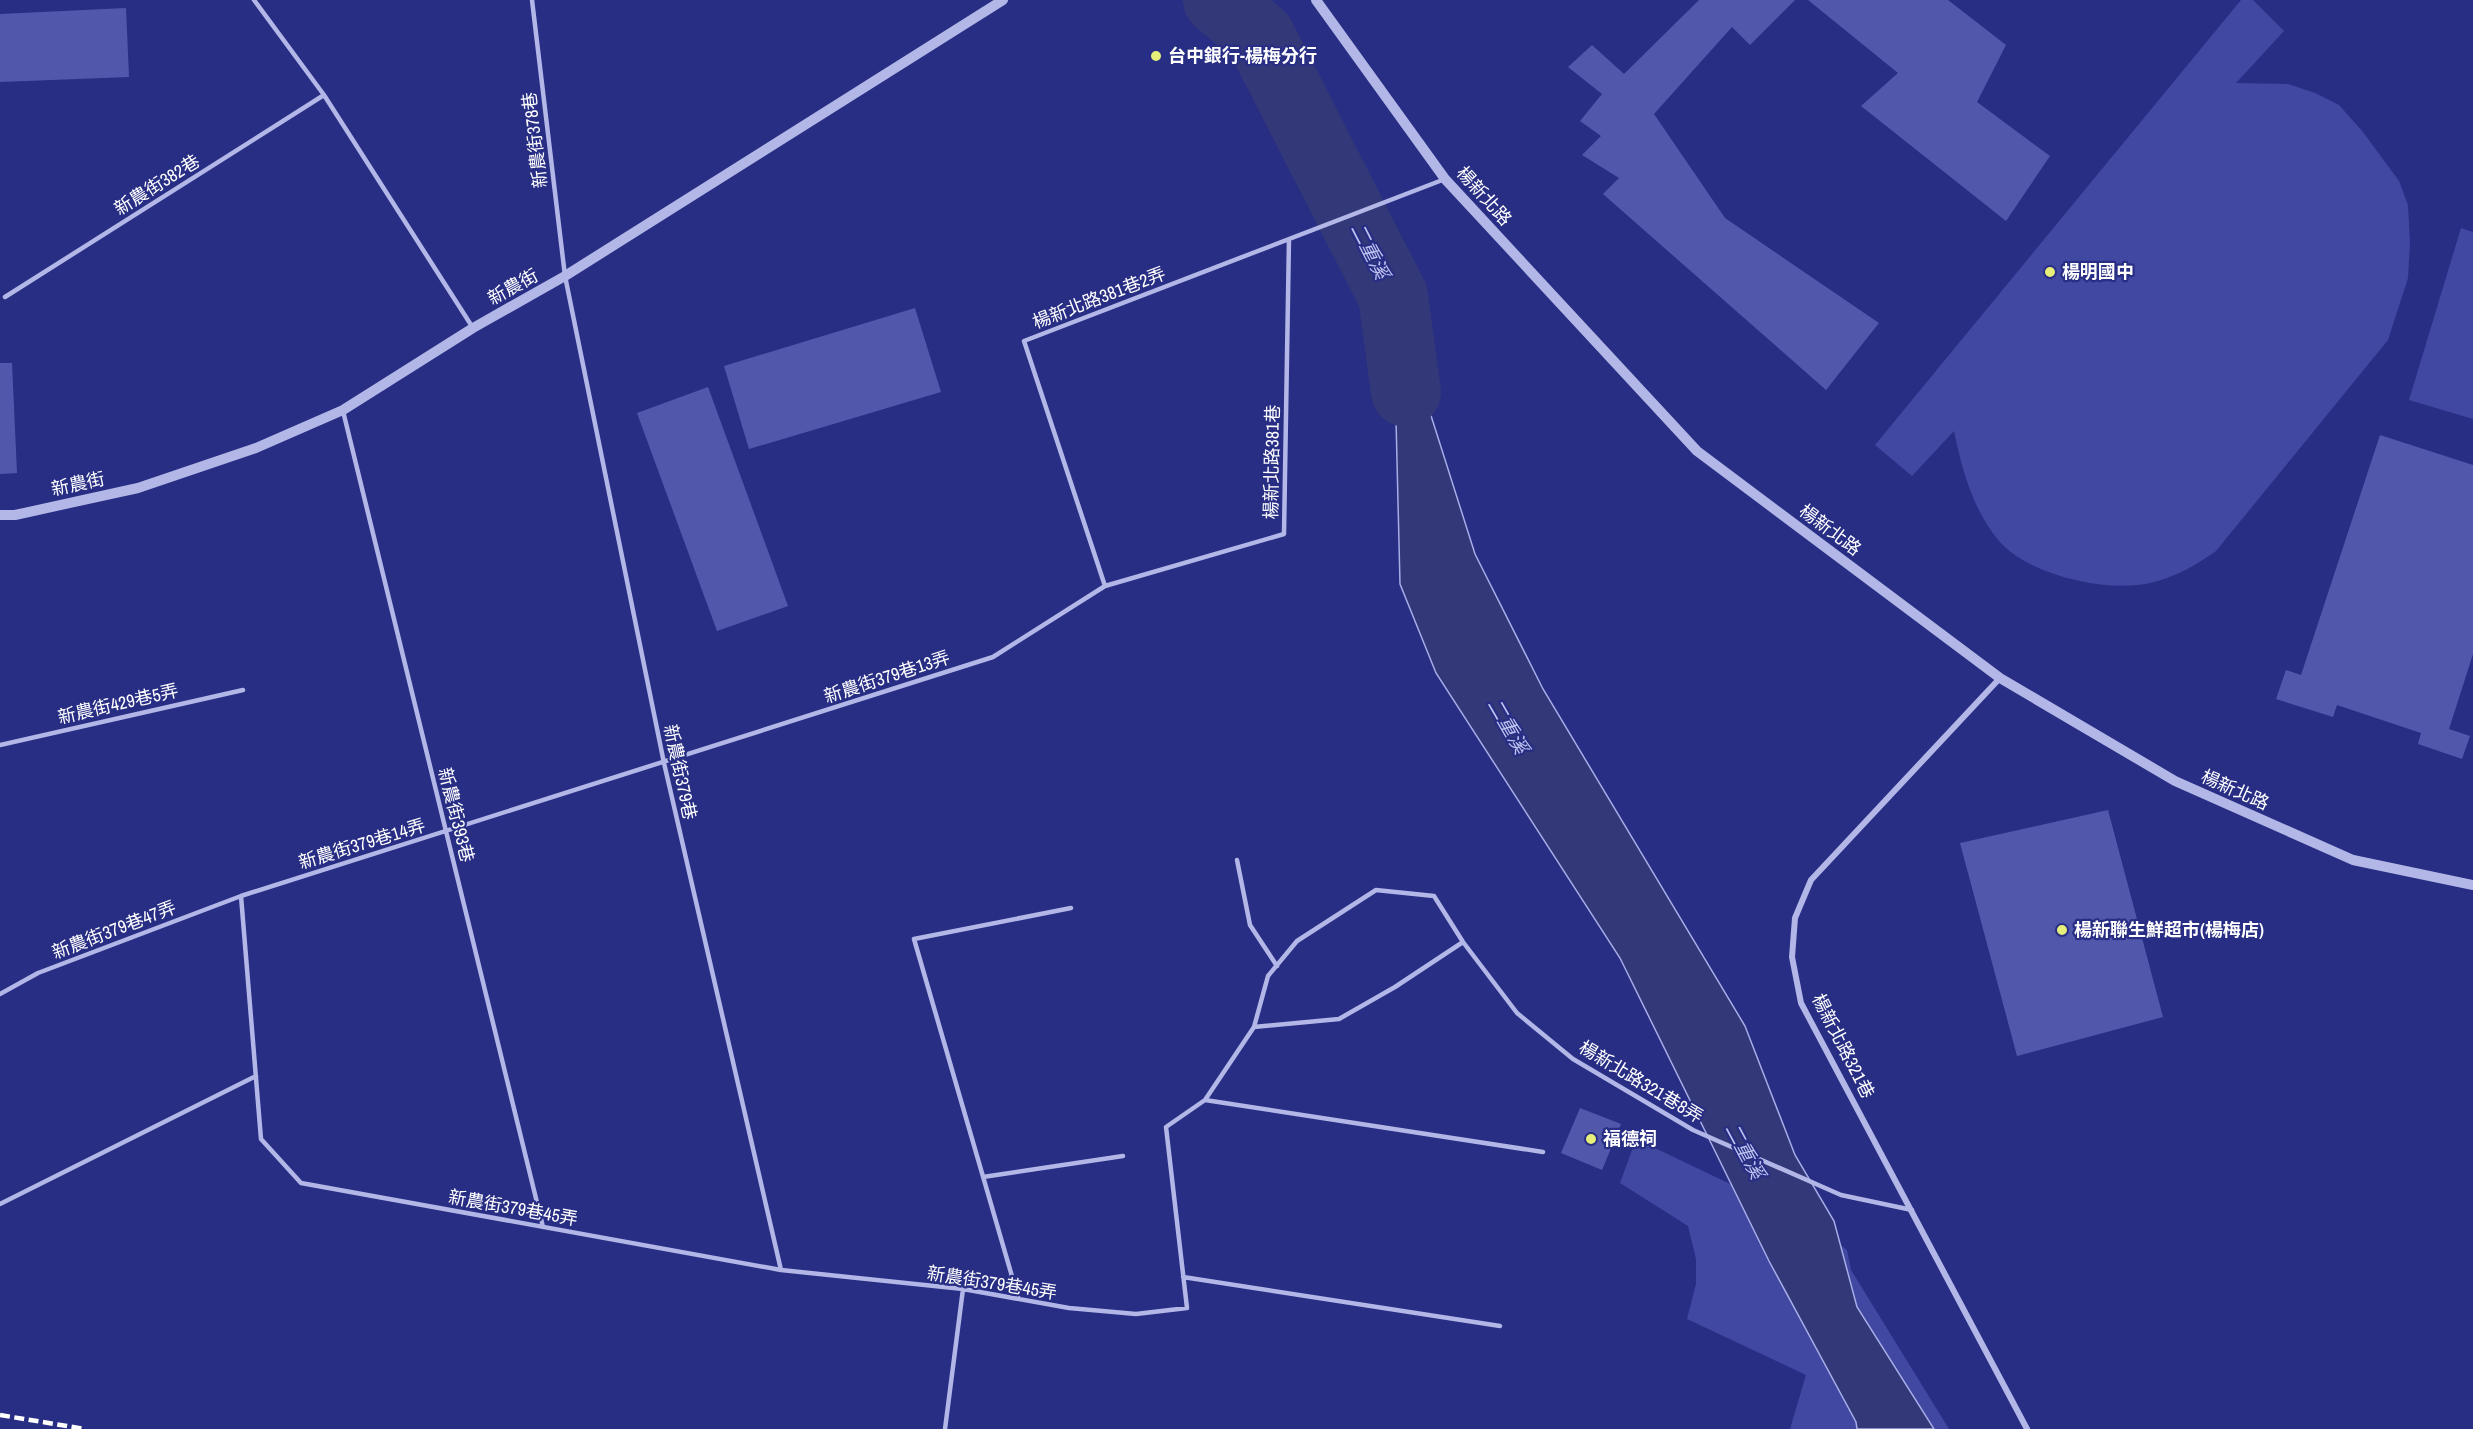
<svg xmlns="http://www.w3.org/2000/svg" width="2473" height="1429" viewBox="0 0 2473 1429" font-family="'Archivo Narrow','Noto Sans TC',sans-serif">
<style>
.green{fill:#4048a2}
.water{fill:#333878;stroke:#a7ade7;stroke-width:1.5}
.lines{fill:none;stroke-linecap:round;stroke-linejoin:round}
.river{stroke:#333878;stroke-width:70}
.building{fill:#5158ac}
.service{stroke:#b2b7e7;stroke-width:4.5}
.minor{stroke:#b2b7e7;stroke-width:6}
.tertiary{stroke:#b2b7e7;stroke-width:10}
.rail{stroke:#fff;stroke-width:4.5;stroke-dasharray:10 4.5;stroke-linecap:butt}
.poi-dot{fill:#e5ef79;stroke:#282e84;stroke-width:2}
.labels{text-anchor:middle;stroke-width:4.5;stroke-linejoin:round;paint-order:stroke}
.poi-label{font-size:18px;font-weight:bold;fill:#fff;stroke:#282e84;text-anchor:start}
.street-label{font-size:18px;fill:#fff;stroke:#282e84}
.water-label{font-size:20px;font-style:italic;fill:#bec2ef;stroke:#282e84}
</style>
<rect width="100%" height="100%" fill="#282e84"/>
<path class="green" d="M2241 0H2253L2284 31 2236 83 2288 84 2315 93 2339 105 2363 132 2399 181 2408 205 2410 242 2408 278 2388 340 2216 551C2196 565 2174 578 2150 583 2107 593 2028 575 1999 541 1973 510 1962 470 1954 431L1912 476 1875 445Z
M2461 228 2473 232V419L2409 400Z
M1636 1139 1810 1222 1847 1250 1851 1270 1949 1429H1790L1806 1375 1687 1319 1696 1284V1259L1688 1226 1620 1183Z"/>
<path class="water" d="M1393 296 1475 554 1543 689 1745 1026 1795 1155 1834 1221 1857 1307 1934 1429H1857L1856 1422 1769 1261 1620 958 1436 673 1400 584Z"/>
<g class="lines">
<path class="river" d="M1218 0 1260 36 1393 296 1406 392"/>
</g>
<path class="building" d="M1699 0H1795L1750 45 1732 27 1654 114 1725 218 1879 323 1826 390 1603 194 1619 178 1582 155 1601 136 1580 121 1602 94 1568 67 1592 45 1624 74Z
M1808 0H1948L2006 45 1977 102 2050 156 2006 221 1861 106 1898 73Z
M126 8 129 77 0 82V14Z
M915 308 941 392 749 449 724 366Z
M0 363H12L17 473 0 474Z
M708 387 788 606 717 631 637 413Z
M2380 435 2473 465V654L2449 729 2470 736 2462 759 2418 744 2421 733 2337 705 2333 717 2276 699 2286 670 2301 675Z
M2108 810 2163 1017 2017 1056 1960 843Z
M1580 1108 1621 1124 1602 1170 1561 1153Z"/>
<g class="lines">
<path class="service" d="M254 0 324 95 473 328
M532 0 565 276 664 763 781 1270
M5 297 324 95
M343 411 543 1227
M1105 586 1024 341 1445 179
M0 745 243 690
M1237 860 1250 925 1277 966
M241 896 261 1139 301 1183 781 1270 963 1289 1069 1308 1136 1314 1187 1308 1166 1127 1205 1100 1254 1027 1268 976 1297 941 1376 890 1434 896 1463 942 1517 1013 1573 1059 1693 1130 1841 1195 1912 1210
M0 994 38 973 241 896 993 657 1105 586 1284 534 1289 239
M1254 1027 1339 1019 1395 987 1463 942
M1205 1100 1543 1152
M983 1177 1123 1156
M0 1204 256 1076
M1183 1277 1500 1326
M1018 1297 914 939 1071 908
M945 1429 963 1289"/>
<path class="minor" d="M2000 678 1811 880 1795 918 1792 957 1801 1003 2027 1429"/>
<path class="tertiary" d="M1316 0 1445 179 1697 451 2000 678 2175 781 2353 860 2473 885
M0 515H15L138 488 256 448 343 410 473 328 565 276 1003 0"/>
<path class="rail" d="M0 1415 85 1429"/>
</g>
<g class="poi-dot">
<circle cx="1156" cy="56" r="6"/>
<circle cx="2050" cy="272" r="6"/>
<circle cx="2062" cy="930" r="6"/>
<circle cx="1591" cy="1139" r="6"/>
</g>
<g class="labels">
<g class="poi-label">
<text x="1168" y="62">台中銀行-楊梅分行</text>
<text x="2062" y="278">楊明國中</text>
<text x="2074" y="936">楊新聯生鮮超市(楊梅店)</text>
<text x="1603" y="1145">福德祠</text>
</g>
<g class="street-label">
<text transform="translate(535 140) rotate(-97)" y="6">新農街378巷</text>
<text transform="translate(157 185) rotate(-32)" y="6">新農街382巷</text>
<text transform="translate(1484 196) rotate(48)" y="6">楊新北路</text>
<text transform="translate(513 287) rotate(-29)" y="6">新農街</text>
<text transform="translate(1099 298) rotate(-21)" y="6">楊新北路381巷2弄</text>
<text transform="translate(1272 462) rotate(-89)" y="6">楊新北路381巷</text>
<text transform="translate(78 484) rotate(-12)" y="6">新農街</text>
<text transform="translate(1830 530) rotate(37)" y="6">楊新北路</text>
<text transform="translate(887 677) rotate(-18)" y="6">新農街379巷13弄</text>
<text transform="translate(118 704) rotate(-13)" y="6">新農街429巷5弄</text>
<text transform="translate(680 772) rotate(78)" y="6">新農街379巷</text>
<text transform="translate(2235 790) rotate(24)" y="6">楊新北路</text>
<text transform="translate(456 815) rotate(76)" y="6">新農街393巷</text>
<text transform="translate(362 844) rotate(-17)" y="6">新農街379巷14弄</text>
<text transform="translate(114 930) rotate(-21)" y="6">新農街379巷47弄</text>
<text transform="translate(1843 1046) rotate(63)" y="6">楊新北路321巷</text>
<text transform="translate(1641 1082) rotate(31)" y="6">楊新北路321巷8弄</text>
<text transform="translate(513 1208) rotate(10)" y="6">新農街379巷45弄</text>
<text transform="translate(992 1283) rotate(9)" y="6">新農街379巷45弄</text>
</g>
<g class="water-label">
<text transform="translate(1370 251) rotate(63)" y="7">二重溪</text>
<text transform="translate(1508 726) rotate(60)" y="7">二重溪</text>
<text transform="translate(1745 1151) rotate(62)" y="7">二重溪</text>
</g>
</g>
</svg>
